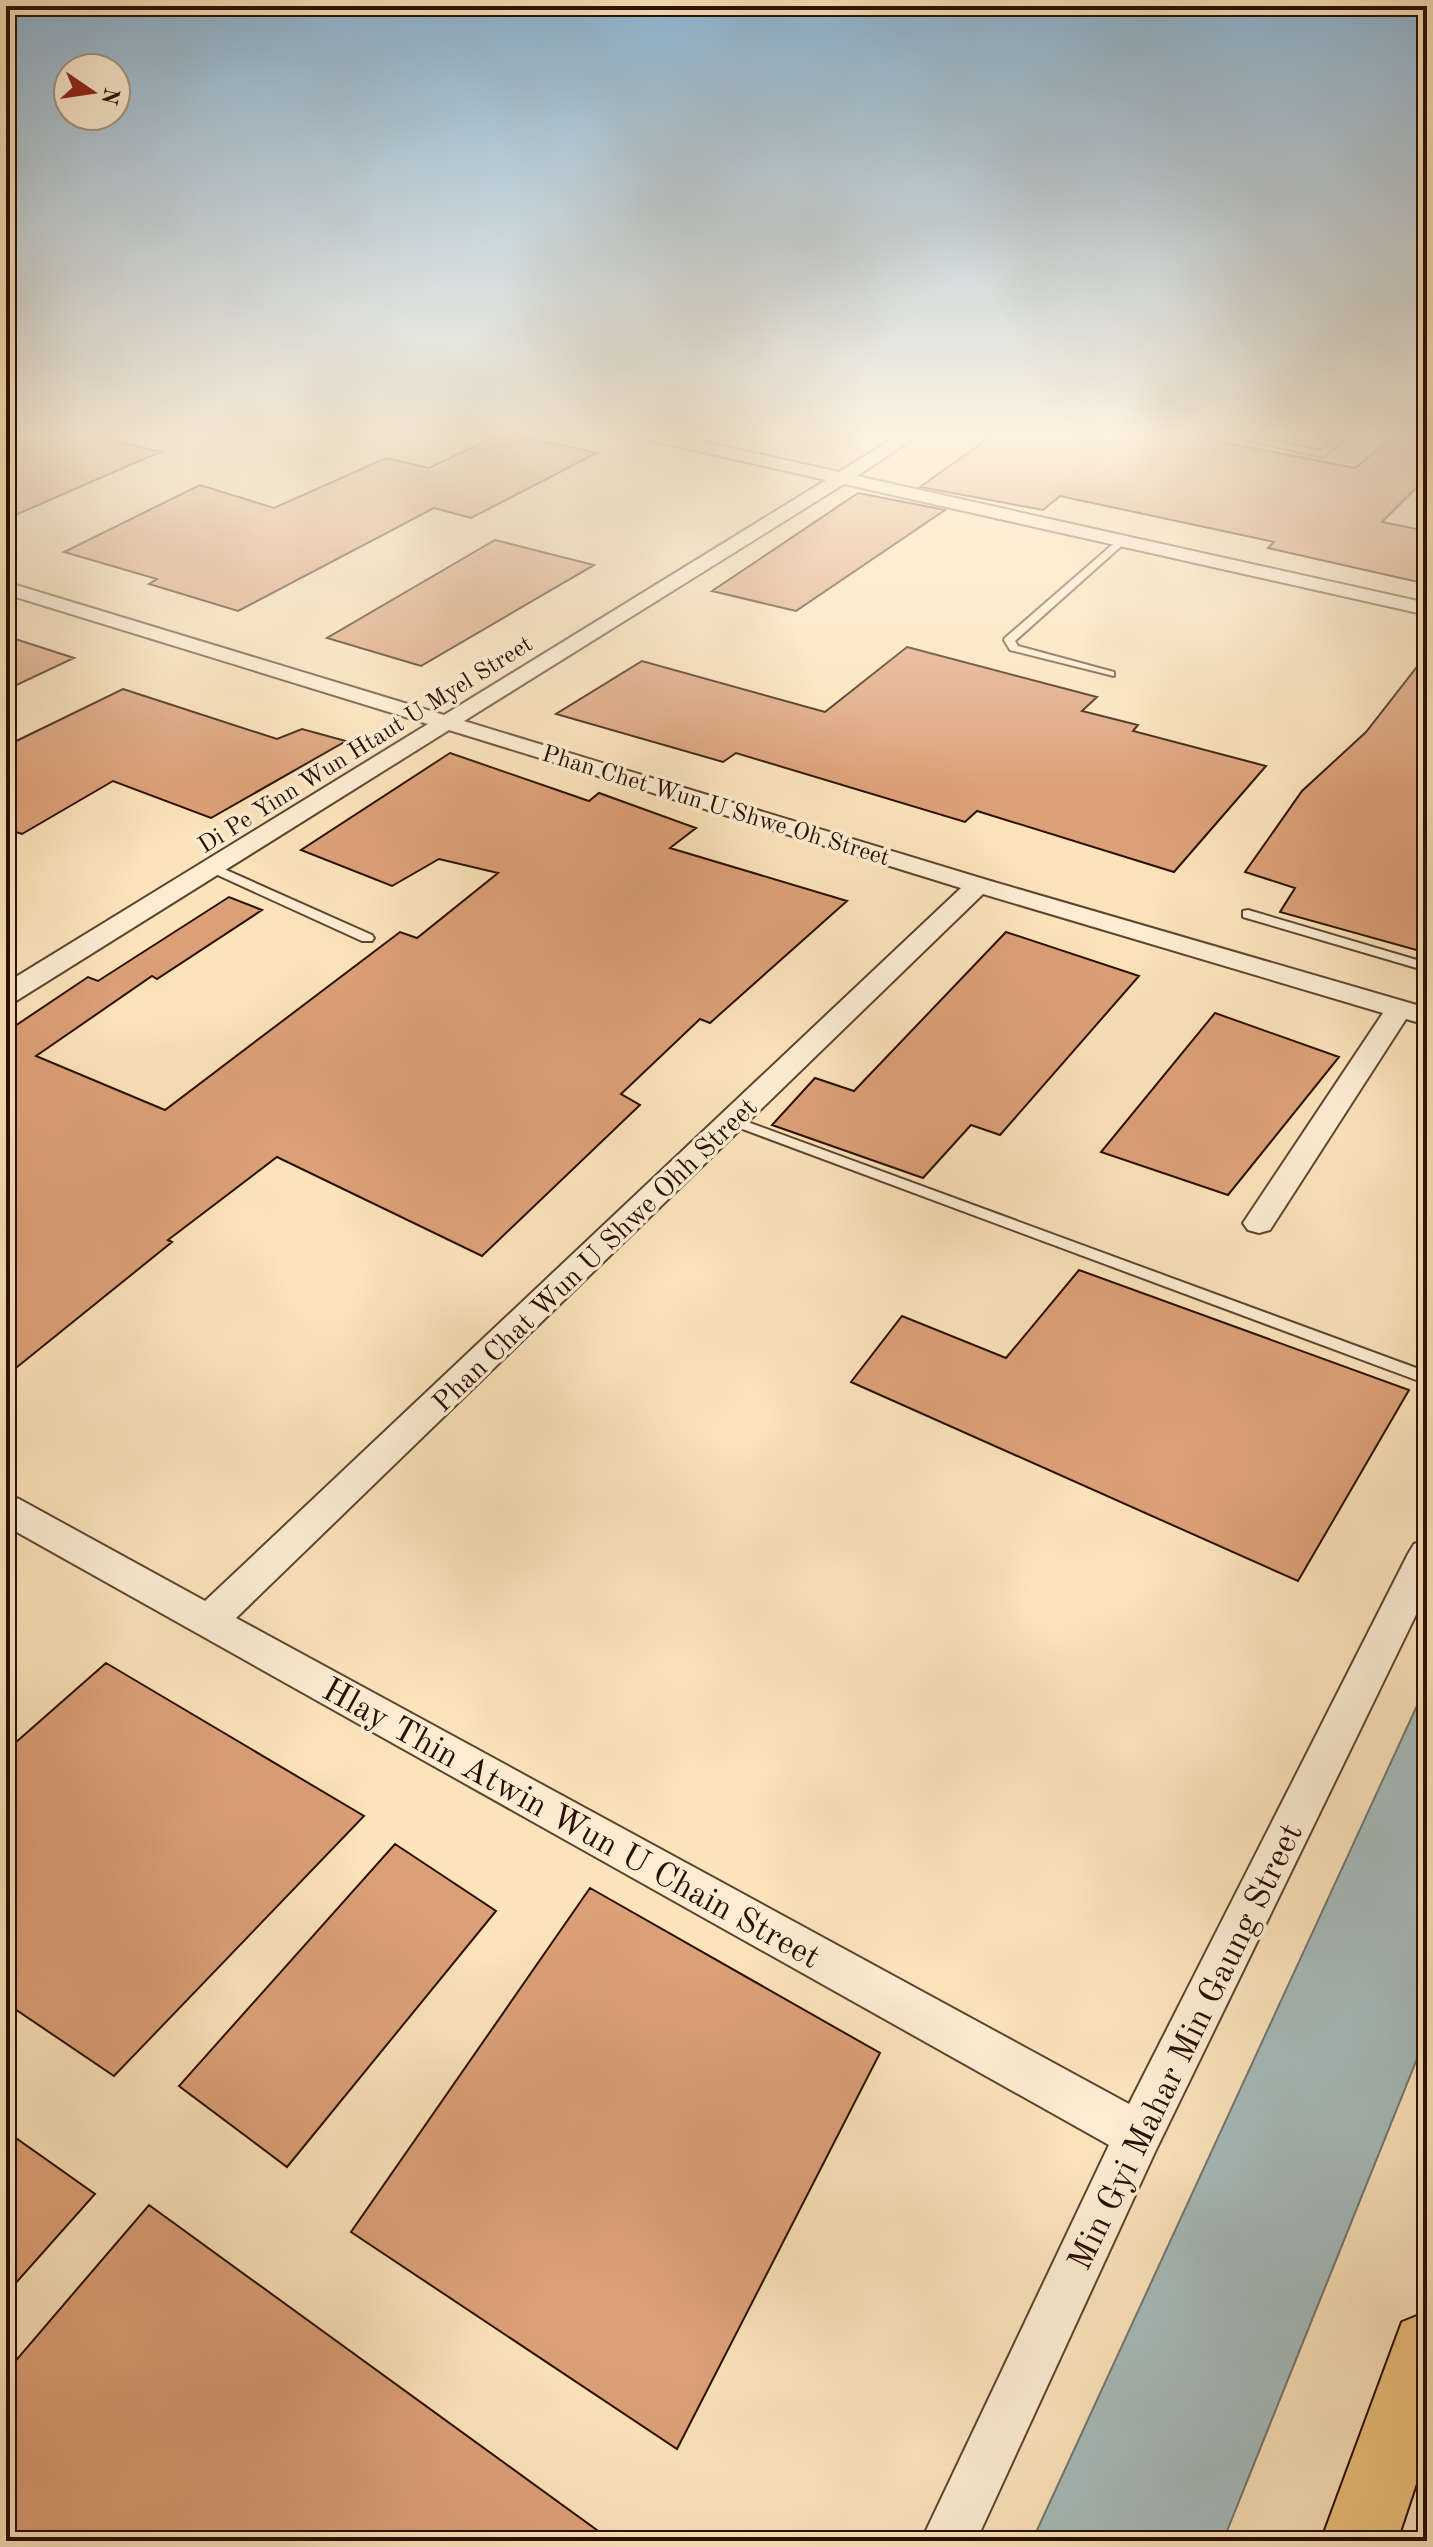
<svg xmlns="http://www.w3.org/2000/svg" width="1433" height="2547" viewBox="0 0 1433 2547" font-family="'Old Standard TT',serif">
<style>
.water{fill:#a5bbbb;stroke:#747671;stroke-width:2}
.building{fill:#dca078;stroke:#2a0f02;stroke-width:2}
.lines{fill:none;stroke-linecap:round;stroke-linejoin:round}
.service-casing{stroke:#5e4430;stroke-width:4}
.minor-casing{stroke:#5e4430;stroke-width:4}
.primary-casing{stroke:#2a0f02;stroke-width:4}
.service{fill:#fcedd2;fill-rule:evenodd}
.minor{fill:#fcedd2;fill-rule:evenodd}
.primary{fill:#eec27d;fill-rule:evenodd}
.labels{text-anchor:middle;stroke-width:7;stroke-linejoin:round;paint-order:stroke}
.far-street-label{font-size:24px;fill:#2a0f02;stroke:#fcedd2}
.street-label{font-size:28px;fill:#2a0f02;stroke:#fcedd2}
.near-street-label{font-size:34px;fill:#2a0f02;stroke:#fcedd2}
</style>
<rect width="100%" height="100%" fill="#fbe3ba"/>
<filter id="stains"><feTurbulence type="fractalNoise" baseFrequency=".0025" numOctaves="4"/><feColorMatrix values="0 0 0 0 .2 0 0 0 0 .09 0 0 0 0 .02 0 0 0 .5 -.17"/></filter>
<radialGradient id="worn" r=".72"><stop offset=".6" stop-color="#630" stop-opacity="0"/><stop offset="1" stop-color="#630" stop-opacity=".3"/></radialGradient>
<path class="water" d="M1427 1684V2034L1223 2541H1032Z"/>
<path class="building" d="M6 433H85L160 452 6 519Z
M502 433 597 453 471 518 434 508 238 611 149 584 157 579 64 552 200 485 274 508 386 458 429 468Z
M996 433H1176L1355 468 1398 433H1427V477L1382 522 1427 531V584L1268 548 1274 542 1060 496 1043 510 920 487Z
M858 493 945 510 796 611 712 591Z
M495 540 594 565 421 666 327 638Z
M6 636 74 658 6 690Z
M907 647 1097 697 1082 711 1138 725 1133 731 1266 766 1174 872 977 811 965 822 736 753 723 762 556 714 642 661 825 712Z
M1427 654V953L1280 912 1295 888 1245 872 1302 791 1366 732Z
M123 689 277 739 302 729 346 741 211 818 113 781 22 834 6 829V746Z
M450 753 589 801 599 793 696 828 670 848 847 901 710 1023 700 1019 621 1094 640 1105 482 1256 277 1157 168 1240 172 1242 6 1376V1032L88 977 98 981 229 897 262 910 157 979 152 976 36 1056 165 1110 400 932 417 938 498 873 439 859 392 886 301 850Z
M1006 932 1139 976 1000 1135 971 1125 923 1178 772 1125 815 1078 854 1091Z
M1215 1013 1339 1057 1228 1195 1101 1152Z
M1079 1270 1409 1390 1298 1581 851 1382 902 1316 1006 1358Z
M106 1663 364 1816 114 2076 6 2003V1751Z
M395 1844 496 1911 287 2167 179 2086Z
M590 1888 880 2053 677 2449 351 2232Z
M6 2131 95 2194 6 2294Z
M149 2205 612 2541H6V2372Z"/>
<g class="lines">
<defs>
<path id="service" d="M1216 433H1232L1321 451 1342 433H1351L1323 457Z
M1119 539 1127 541 1015 641 1018 646 1114 672V676L1010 650 1004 640 1005 638Z
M215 865 372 935 374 938 372 941H362L211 872V866Z
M1248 910 1427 963V971L1243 917V911Z
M734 1117 1427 1372V1384L729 1124 727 1121Z"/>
<path id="minor" d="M633 433H664L839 472 902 433H922L857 476 1427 603V615L844 484 464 721 987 880 1427 1008V1025L1406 1019 1270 1230 1259 1233 1248 1230 1243 1223 1383 1013 983 894 236 1618 1129 2104 1408 1554 1414 1544 1427 1540V1592L1155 2152 976 2541H921L1109 2145 6 1526V1495L19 1499 205 1601 961 888 449 730 16 1001 6 1003V983L428 724 6 594V582L444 715 826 480 641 438Z"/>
<path id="primary" d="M1427 2312V2451L1397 2541H1321L1402 2322Z"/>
</defs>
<use href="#service" class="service-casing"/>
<use href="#minor" class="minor-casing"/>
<use href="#primary" class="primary-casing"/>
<use href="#service" class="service"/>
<use href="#minor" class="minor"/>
<use href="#primary" class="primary"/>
</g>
<linearGradient id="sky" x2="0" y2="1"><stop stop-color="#8db7d6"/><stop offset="0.55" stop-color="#fdf2e0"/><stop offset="1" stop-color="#fdf2e0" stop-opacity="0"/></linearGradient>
<rect width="1433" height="790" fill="url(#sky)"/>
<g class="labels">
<g class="far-street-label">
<text transform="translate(365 744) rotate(-32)" y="8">Di Pe Yinn Wun Htaut U Myel Street</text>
<text transform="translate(716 805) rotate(17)" y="8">Phan Chet Wun U Shwe Oh Street</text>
</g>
<g class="street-label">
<text transform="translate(594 1254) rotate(-44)" y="10">Phan Chat Wun U Shwe Ohh Street</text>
</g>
<g class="near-street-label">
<text transform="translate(572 1822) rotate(29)" y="12">Hlay Thin Atwin Wun U Chain Street</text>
<text transform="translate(1184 2046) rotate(-64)" y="12">Min Gyi Mahar Min Gaung Street</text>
</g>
</g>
<rect width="1433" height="2547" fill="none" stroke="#fbe3ba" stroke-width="32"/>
<rect x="8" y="8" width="1417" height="2531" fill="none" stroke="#2a0f02" stroke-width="4"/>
<rect x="16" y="16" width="1401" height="2515" fill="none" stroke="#2a0f02" stroke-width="2"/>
<g transform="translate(92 92) rotate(103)"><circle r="38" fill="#fcedd2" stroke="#a8947f" stroke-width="2"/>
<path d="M0-6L14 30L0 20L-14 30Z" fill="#8f2418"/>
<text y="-12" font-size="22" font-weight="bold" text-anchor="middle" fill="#2a0f02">N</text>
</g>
<rect width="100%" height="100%" filter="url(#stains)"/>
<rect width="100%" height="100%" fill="url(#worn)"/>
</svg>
